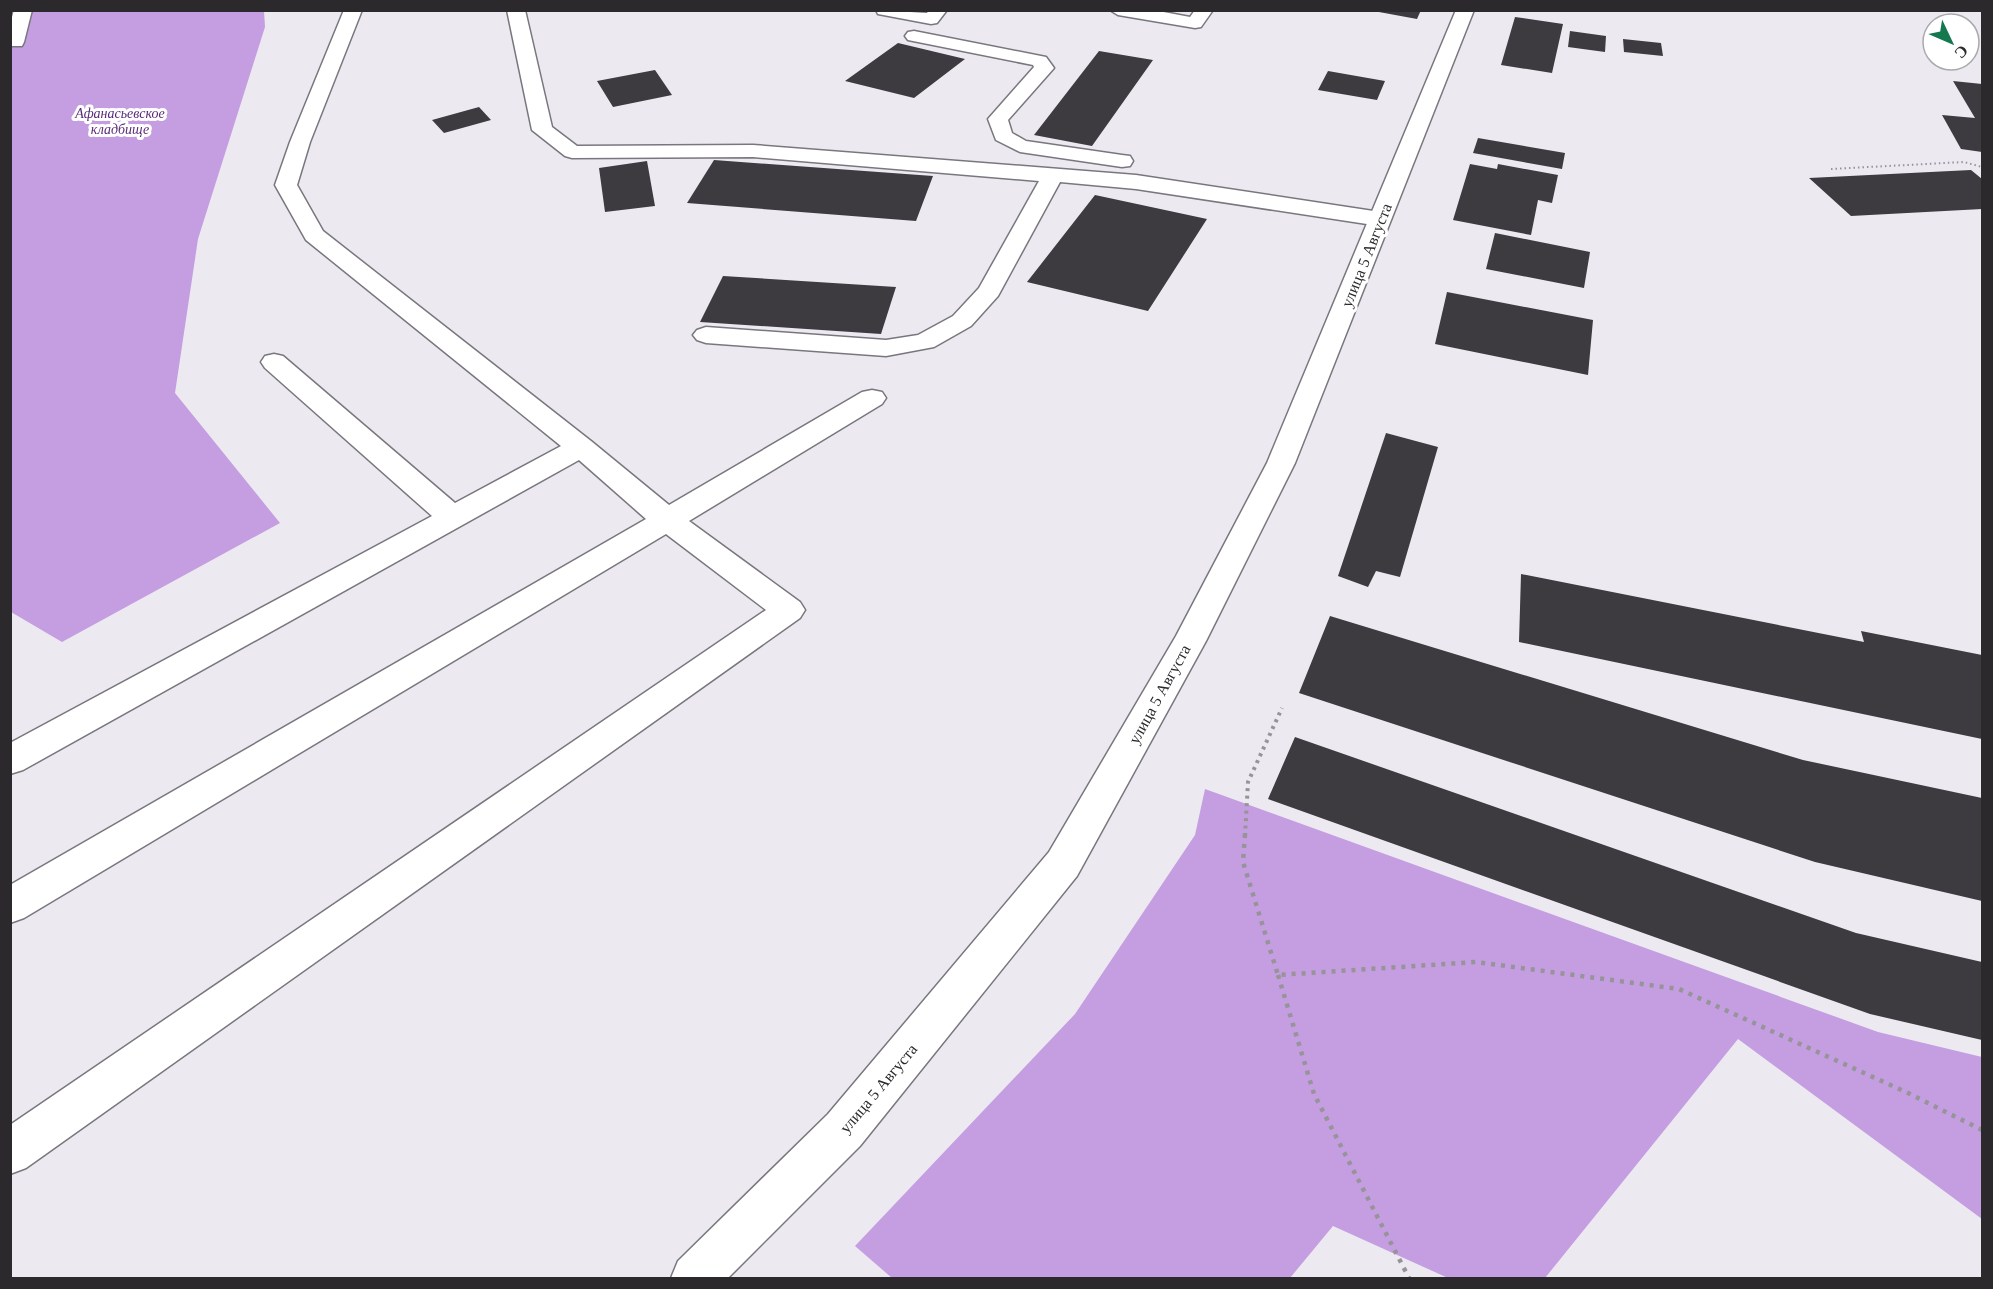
<svg xmlns="http://www.w3.org/2000/svg" width="1993" height="1289" viewBox="0 0 1993 1289" font-family="'Times New Roman',serif">
<style>
.forest{fill:#c49ee1}
.building{fill:#3d3a40}
.lines{fill:none;stroke-linecap:round;stroke-linejoin:round}
.minor-casing{stroke:#7a767e;stroke-width:3}
.major-casing{stroke:#7a767e;stroke-width:3}
.path-far2{stroke:#969399;stroke-width:2;stroke-dasharray:1.5 3;stroke-linecap:butt}
.path-far1{stroke:#969399;stroke-width:4;stroke-dasharray:3 4.5;stroke-linecap:butt}
.path{stroke:#969399;stroke-width:4.5;stroke-dasharray:4 6;stroke-linecap:butt}
.minor{fill:#fff;fill-rule:evenodd}
.major{fill:#fff;fill-rule:evenodd}
.labels{text-anchor:middle;stroke-width:6;stroke-linejoin:round;paint-order:stroke}
.far-park-label{font-size:14px;font-style:italic;fill:#592a78;stroke:#fff}
.street-label{font-size:16px;fill:#2b292c;stroke:#fff}
</style>
<rect width="100%" height="100%" fill="#ede9f1"/>
<path class="forest" d="M11 11H264L265 27 198 239 175 393 280 523 62 642 11 612Z
M1205 789 1878 1032 1982 1057V1219L1738 1039 1545 1278H1448L1333 1226 1290 1278H892L855 1246 1075 1014 1195 835Z"/>
<path class="building" d="M1368 10H1421L1417 19Z
M1515 17 1563 24 1552 73 1501 65Z
M1570 31 1606 36 1605 52 1568 47Z
M1623 39 1661 43 1663 56 1624 52Z
M898 43 965 59 914 98 845 81Z
M1099 51 1153 60 1092 146 1034 135Z
M655 70 672 95 613 107 597 81Z
M1328 71 1385 81 1377 100 1318 90Z
M1953 81 1982 84V152L1961 149 1942 115 1975 118Z
M479 107 491 120 444 133 432 120Z
M1478 138 1565 153 1562 169 1473 153Z
M714 160 933 176 916 221 687 203Z
M647 161 655 206 605 212 599 168Z
M1470 164 1497 169 1498 164 1558 175 1552 203 1538 200 1531 235 1453 220Z
M1971 170 1982 179V209L1851 216 1809 178Z
M1095 195 1207 219 1148 311 1027 282Z
M1495 233 1590 252 1584 288 1486 269Z
M723 276 896 287 881 334 700 322Z
M1447 292 1593 320 1588 375 1435 344Z
M1386 433 1438 447 1400 577 1376 571 1368 587 1338 576Z
M1521 574 1864 642 1861 631 1982 655V739L1519 642Z
M1330 616 1803 760 1982 798V901L1815 862 1299 693Z
M1295 737 1856 933 1982 962V1040L1870 1014 1268 799Z"/>
<g class="lines">
<defs>
<path id="minor" d="M14 10H32L24 42 22 46H10V24Z
M344 10H362L310 142 297 185 323 231 591 441 669 505 862 392 872 390 882 392 886 398 882 404 689 521 800 602 805 610 800 618 26 1168 10 1174V1125L766 610 666 534 24 918 10 923V885L646 519 579 460 23 770 10 774V743L432 516 265 368 261 362 265 356 274 354 283 356 455 503 561 446 306 240 275 185 290 142Z
M507 10H525L552 127 577 146 753 145 1136 175 1380 212 1388 214 1391 219 1388 224 1380 226 1136 189 1060 182 998 296 971 326 934 347 886 356 706 343 697 340 693 335 697 330 706 327 886 340 918 335 953 316 979 288 1039 181 753 157 572 158 565 156 532 130Z
M876 10 927 13 929 10H947L937 23 931 24 878 14Z
M1110 10H1153L1190 17 1195 10H1213L1201 27 1195 28 1118 15Z
M914 31 1046 57 1054 68 1008 120 1012 133 1026 141 1122 155 1130 156 1133 161 1130 166 1122 167 1020 152 996 140 988 119 1034 67 1033 65 908 40 905 36 908 32Z"/>
<path id="major" d="M1456 10H1474L1295 463 1206 641 1077 876 860 1146 728 1278H671L678 1261 828 1114 1049 852 1176 636 1267 463Z"/>
</defs>
<use href="#minor" class="minor-casing"/>
<use href="#major" class="major-casing"/>
<path class="path-far2" d="M1831 169 1964 162 1982 167"/>
<path class="path-far1" d="M1245 836 1248 782 1282 708"/>
<path class="path" d="M1245 834 1243 862 1278 975 1476 962 1679 989 1908 1093 1982 1130
M1278 975 1314 1094 1409 1278"/>
<use href="#minor" class="minor"/>
<use href="#major" class="major"/>
</g>
<g class="labels">
<g class="far-park-label">
<text x="120" y="118">Афанасьевское<tspan x="120" dy="16">кладбище</tspan></text>
</g>
<g class="street-label">
<text transform="translate(1366 255) rotate(-68)" y="6">улица 5 Августа</text>
<text transform="translate(1159 694) rotate(-61)" y="6">улица 5 Августа</text>
<text transform="translate(878 1088) rotate(-50)" y="6">улица 5 Августа</text>
</g>
</g>
<rect width="1993" height="1289" fill="none" stroke="#2b292c" stroke-width="24"/>
<g transform="translate(1951 42) rotate(134)"><circle r="28" fill="#ffffff" stroke="#aaa9ab" stroke-width="1.5"/>
<path d="M0-4.5L10 22L0 15L-10 22Z" fill="#15784f"/>
<text y="-9" font-size="16" font-weight="bold" text-anchor="middle" fill="#2b292c">С</text>
</g>
</svg>
